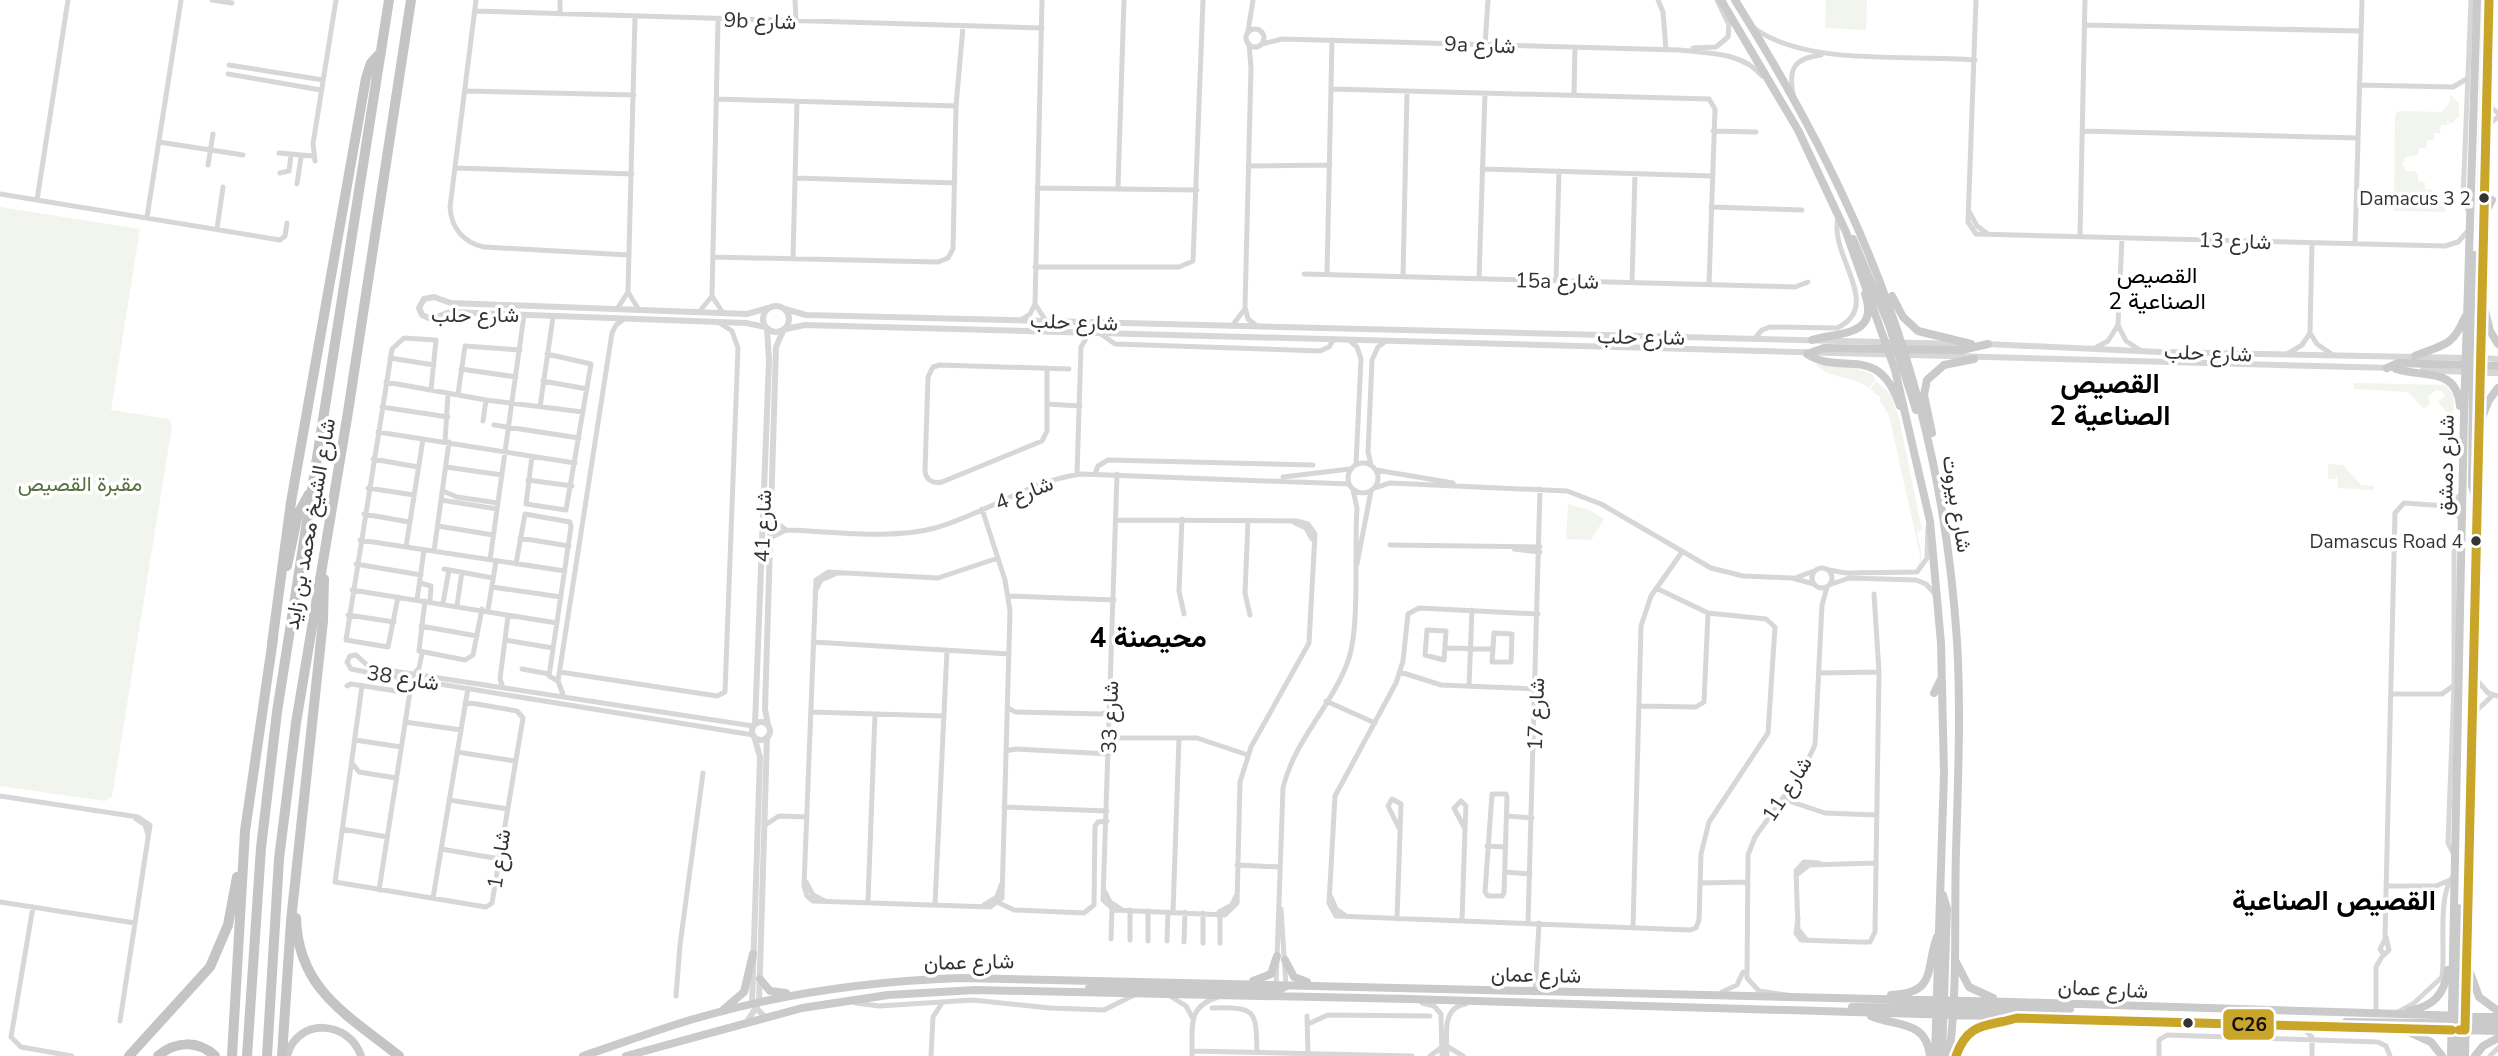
<svg xmlns="http://www.w3.org/2000/svg" width="2498" height="1056" viewBox="0 0 2498 1056" font-family="'Nunito Sans',Vazirmatn,sans-serif">
<style>
.green{fill:#f1f5ed}
.lines{fill:none;stroke-linecap:round;stroke-linejoin:round}
.minor{stroke:#d7d7d7;stroke-width:5}
.tertiary{stroke:#d7d7d7;stroke-width:6}
.primary{stroke:#cacaca;stroke-width:8}
.motorway{stroke:#c4c4c4;stroke-width:10}
.bus-1-casing{stroke:#fff;stroke-width:14}
.bus-1{stroke:#c9a52a;stroke-width:9}
.bus-dot{fill:#333;stroke:#fff;stroke-width:2.5}
.labels{text-anchor:middle;stroke-width:7;stroke-linejoin:round;paint-order:stroke}
.bus-label{font-size:19px;fill:#333;stroke:#fff;text-anchor:end}
.street-label{font-size:21px;fill:#333;stroke:#fff}
.park-label{font-size:21px;fill:#56703f;stroke:#fff}
.neighbourhood-label{font-size:23px;fill:#000;stroke:#fff}
.district-label{font-size:28px;font-weight:bold;fill:#000;stroke:#fff}
.line-badge{stroke:#fff;stroke-width:2.5}
.pale-badge-label{font-size:19px;text-anchor:middle;font-weight:bold;fill:#111}
</style>
<rect width="100%" height="100%" fill="#fff"/>
<path class="green" d="M1826 0H1867L1866 30 1825 28Z
M2481 0H2484L2480 242 2477 241 2476 226Z
M2450 95 2459 103V117L2449 125 2448 117 2447 125H2441L2440 133H2434V140H2427L2426 148H2419L2418 155 2406 157 2402 163 2406 171H2415L2418 175V181L2425 182V189L2432 190 2433 197 2440 198V205L2445 206V212L2394 211 2395 114 2399 111 2442 112 2450 102Z
M0 207 140 229 111 410 169 419 172 426 112 797 105 801 0 786Z
M1815 364 1846 365 1872 374 1875 380 1869 388C1850 374 1832 381 1815 364Z
M1876 381 1891 395 1899 418 1922 530 1917 532 1922 555 1919 567 1920 555 1889 415 1879 400 1881 398 1870 389Z
M2354 383 2446 385 2454 396 2453 419 2438 402 2445 396 2441 391 2436 390 2428 397 2431 402 2424 409 2408 392 2354 389Z
M2328 464 2343 465 2361 485 2374 486V490L2338 488 2337 473 2336 479H2328Z
M1568 504 1589 510 1604 519 1591 540 1566 539Z"/>
<g class="lines">
<path class="minor" d="M212 0 232 3
M476 0 450 207C451 228 464 243 484 247L629 255
M560 0V15
M795 0 796 22
M1658 0 1663 12 1666 50
M1976 0 1968 222 1976 234 2445 246 2458 242 2468 231
M476 11 1042 28
M2084 25 2361 31
M1754 28C1807 67 1909 54 1975 60
M1246 38a9 9 0 1 1 18 0a9 9 0 1 1-18 0Z
M1248 31 1253 0
M1249 44 1251 68 1245 307 1248 319 1257 326
M1262 44 1282 39 1679 50C1707 53 1743 52 1762 76
M1485 45 1488 0
M1693 48 1716 47 1728 37 1729 25 1717 0
M229 65 323 80
M228 74 321 90
M2359 85 2453 87 2468 78
M1332 89 1709 99 1715 109 1709 285
M466 91 634 95
M1793 94C1788 68 1795 58 1821 55
M1574 95 1575 47
M717 99 956 106
M2487 104 2498 113
M2487 126 2498 117
M1713 131 1756 132
M2082 131 2358 138
M159 142 243 155
M279 153 313 156
M315 161 313 144 336 0
M208 165 213 134
M1248 166 1330 165
M456 168 632 174
M1482 169 1712 176
M280 173 289 171 291 155
M795 178 955 183
M297 184 301 157
M1118 187 1124 0
M1037 188 1197 190
M0 194 280 240 285 236 287 223
M37 200 68 0
M1711 207 1802 210
M1970 213 1977 226 1988 234
M2470 215 2463 198 2471 0
M147 217 181 0
M217 229 223 187
M2080 236 2085 0
M2312 243 2310 333 2317 344 2333 355
M2355 244 2362 0
M713 257 938 262 948 258 953 249 956 106 963 27
M793 258 797 102
M1035 267H1179L1193 261 1203 0
M1304 274 1795 287 1808 282
M1327 275 1332 40
M1403 277 1407 91
M1479 279 1485 93
M1556 281 1559 171
M1632 283 1635 174
M628 292 639 310
M712 296 723 313
M1035 304 1046 321
M617 309 628 292 635 17
M699 312 712 296 718 20
M1021 320 1030 314 1035 304 1042 0
M2118 325 2126 341 2140 350
M1232 326 1244 310
M1098 332 1115 344 1320 351 1329 347 1334 339
M1755 338 1762 330 1770 327 1837 328C1886 305 1825 253 1839 214
M1350 341 1357 347 1361 359 1356 464
M2095 348 2108 341 2118 325 2122 238
M2287 354 2302 345 2310 333
M390 358 434 365
M1047 368V431L1042 441 942 482C933 484 926 480 925 471L928 377 933 367 940 365 1069 369
M461 369 516 377
M543 381 587 389
M386 382 486 400 583 412
M458 394 465 346 520 350
M1047 404 1080 406
M382 407 448 417
M540 407 553 317
M483 421 486 400
M494 425 579 438
M378 432 575 463
M445 442 448 393
M532 456 526 504 566 510 591 364 547 354
M373 459 418 467
M1348 478a15 15 0 1 1 30 0a15 15 0 1 1-30 0Z
M1371 465 1368 452 1372 360 1378 347 1386 341
M446 467 502 475
M1376 470 1453 483
M1095 474 1098 466 1108 460 1313 465
M1117 474 1103 900 1114 910 1225 915 1237 903 1240 782 1251 747 1309 643 1315 534 1308 524 1297 521 1117 520
M1077 475 1081 347 1090 332
M1283 477 1350 469
M528 480 572 486
M368 488 414 495
M1374 488 1390 483 1567 491 1601 504 1711 568 1743 576 1792 578 1814 584
M443 491 457 497 498 503
M441 500 497 509
M2446 506 2462 519
M982 509 1005 580 1010 611 1002 898 990 907 813 901 807 896 804 886 816 580 828 572 938 578 998 558
M364 514 409 522
M771 518 786 530
M1182 519 1179 591 1184 614
M1248 521 1245 593 1250 615
M1295 523 1306 528 1312 539
M438 526 493 535
M520 538 569 546
M770 538 786 530C831 531 892 540 935 528 985 514 1029 481 1081 474L1349 484
M360 540 565 571
M1390 545 1540 547
M406 547 423 439
M1514 549 1540 552
M434 551 449 442
M490 560 524 315
M356 564 421 575
M516 564 525 514 570 522 571 527 549 676 558 681
M1357 564 1371 491
M1812 578a10 10 0 1 1 20 0a10 10 0 1 1-20 0Z
M444 569 493 578
M1829 570 1846 573 1917 572 1927 558 1928 527
M1795 578 1814 571
M420 583 431 586 430 601
M1829 585 1849 578 1916 580 1926 584 1935 594
M492 587 561 597
M352 590 557 623
M815 592 821 580 835 574
M1009 596 1114 600
M398 597 388 647 346 640 392 349 404 338 436 340 431 390
M417 600 424 550
M425 601 419 651 465 660 473 655 482 609
M443 603 449 570
M457 605 462 572
M488 610 496 561
M1538 614 1419 608 1408 614 1403 661 1396 683 1335 796 1329 903 1336 916 1690 930 1696 928 1699 920 1701 854 1709 822 1768 733 1775 627 1766 619 1708 613 1656 588
M348 615 394 622
M421 626 477 636
M1427 630 1446 631 1444 660 1425 655Z
M1494 633 1512 634 1511 662H1492Z
M505 640 553 648
M813 642 1009 654
M1445 648 1492 649
M522 669 549 674
M560 672 717 696 725 692 738 348 732 331 718 322
M1400 672 1441 685 1537 689
M1819 673 1879 672
M414 674 419 668 422 654
M2475 678 2488 693 2498 696
M347 686 351 684 409 693
M362 686 335 882 486 907 492 903 523 718 517 711 465 702
M1469 686 1472 610
M503 688 500 679 508 616
M2392 694H2442L2454 685
M564 697 558 681 612 333 616 325 623 320
M1326 701 1375 723
M1639 706 1696 707 1704 702 1708 613
M1007 707 1015 712 1101 714 1110 711
M811 712 943 716
M2474 713 2492 696
M405 722 461 730
M753 726 380 669 367 665 356 655 350 656 347 662 351 669 366 672 753 735
M1110 738H1197L1248 755
M355 740 401 747
M1006 751 1015 749 1109 754
M457 752 515 761
M352 763 359 772 396 778
M1492 794H1506L1507 797 1504 893 1502 896H1488L1485 892Z
M0 796 138 817 150 825 120 1021
M1783 799 1825 813 1876 815
M449 800 508 809
M1461 801 1466 806 1465 829 1454 808Z
M1004 807 1107 811
M1507 816 1532 818
M136 819 145 825 148 835
M765 825 779 816 807 817
M342 829 387 837
M1487 846 1506 847
M441 849 500 859
M2454 855 2448 843 2454 685V552L2461 532
M1237 865 1280 867
M1505 872 1530 874
M1799 873 1809 865 1876 863
M806 882 813 895 825 901
M1700 883 1747 882
M2386 886H2436L2450 880
M379 890 412 679
M1105 892 1110 902 1121 909
M1331 897 1336 909 1346 916
M433 898 468 688
M868 901 875 714
M0 902 135 923
M999 903 1014 910 1084 913 1094 905 1095 826 1098 822 1107 821
M935 904 947 650
M984 905 997 897 1001 885
M33 907 11 1037 21 1047 72 1056
M1281 909 1286 986
M1173 912 1179 738
M1219 912 1232 905 1236 896
M1798 918 1796 933 1801 940 1858 942
M1397 919 1401 804 1392 799 1388 806 1399 828
M1462 921 1465 829
M1528 923 1540 489
M1633 927 1641 626 1651 596 1682 552
M2385 936 2395 513 2404 503 2446 506 2462 494
M2386 937 2389 950 2384 955 2380 949Z
M1111 939 1112 909
M1806 939 1798 929 1796 871 1804 862 1819 863
M1130 940V910
M1148 941V911
M1167 941 1168 912
M1184 942 1185 912
M1854 942H1870L1875 932 1879 672 1874 594
M1203 943V913
M1220 943V915
M1276 987 1283 788C1294 740 1334 704 1349 658 1360 623 1354 548 1357 508L1353 490
M1722 992 1737 985 1743 972
M1535 993 1539 923
M676 996 680 945 703 773
M1170 996 1186 1006 1192 1017
M1794 996 1759 991 1747 978 1748 855 1755 837 1803 770 1815 745 1822 605 1827 587
M855 1003 879 1006 973 1000 1050 1008 1104 1010 1134 995
M1422 1003 1434 1006 1441 1014 1442 1056
M1212 1008C1256 1007 1256 1009 1257 1052
M2396 1013 2413 1004 2442 977C2446 951 2436 892 2455 874
M2376 1014V967L2383 955
M1307 1016 1308 1053
M1308 1024 1328 1015 1430 1016
M2302 1027 2312 1037V1056
M1448 1047 1463 1056
M1192 1051 1412 1056
M931 1056 933 1017 942 1003
M1192 1056C1193 1027 1186 1007 1218 997
M1430 1056 1442 1047
M1447 1056C1447 1036 1441 1007 1466 1004
M2159 1056V1040L2167 1035 2378 1042 2386 1046 2390 1056
M2490 1056 2498 1048"/>
<path class="tertiary" d="M763 319a13 13 0 1 1 26 0a13 13 0 1 1-26 0Z
M785 309 806 315 1961 344
M765 327 746 323 450 312 431 319 422 315 419 308 424 299 434 297 451 303 747 314 768 308
M786 329 805 325 2391 368
M1986 344 2160 352 2469 358
M2479 358 2498 359
M2423 370 2468 372
M2479 373H2498
M752 731a9 9 0 1 1 18 0a9 9 0 1 1-18 0Z
M755 724 769 360 767 328
M768 725 765 709 776 347 783 331
M754 736 760 757 752 1004 764 1016
M748 1020 759 1003 767 737"/>
<path class="primary" d="M1721 0 1798 130 1846 232 1895 370 1930 521 1941 643 1944 773 1935 1056
M1735 0C1865 207 1941 395 1957 641 1961 711 1958 781 1956 851 1954 919 1958 989 1949 1056
M2485 213 2492 200
M1853 239 1889 325 1916 410
M2474 255 2472 486 2476 500
M1892 296 1903 317 1918 331 1971 344
M2485 311 2490 331 2498 344
M1812 340C1838 332 1880 337 1865 294
M1807 354 1824 348 1962 350 1988 344
M1807 354C1841 377 1878 341 1900 406
M2415 356C2443 344 2452 348 2465 317
M2387 368 2398 363 2498 366
M2396 369C2425 378 2457 367 2460 406
M2481 420 2489 400 2498 388
M1932 433 1924 395 1927 380 1944 365 1974 359
M1934 693 1941 679
M2458 908 2459 1056
M1285 960 1294 977 1307 982
M1955 960 1969 987 1993 998
M2468 967 2479 997 2498 1011
M760 979 770 991 786 993
M1253 981 1271 974 1277 956
M1089 988 1276 992 1286 986
M1891 995C1938 993 1925 968 1937 937
M1852 1007 2070 1009
M724 1009 744 992 753 954
M2409 1011C2434 1006 2444 995 2448 970
M1871 1016C1896 1027 1926 1019 1930 1056
M2346 1022 2498 1024
M2405 1030 2431 1042 2442 1056
M287 1056C297 1017 349 1020 361 1056
M583 1056C619 1044 654 1031 690 1020 778 994 870 981 961 978L2013 1002 2498 1017
M626 1056 802 1008 888 995 975 990 1409 999 2498 1031
M1942 1056 1947 909 1943 895
M1956 1056C1961 1032 1976 1025 1999 1022
M2451 1056 2464 414 2477 0
M2465 1056 2489 0
M2475 1056 2483 1046 2498 1038"/>
<path class="motorway" d="M287 566 298 514 309 494
M272 644 291 502 366 78 371 63 381 52
M296 918C298 990 348 1015 399 1056
M129 1056 210 967 228 925 237 877
M158 1056C175 1041 198 1040 215 1056
M232 1056 245 831 273 639
M247 1056 261 848 277 712 389 0
M267 1056 279 859 296 723 348 412 411 0
M282 1056 291 921 323 621 324 579"/>
<defs>
<path id="bus-1" d="M2459 1030H2465L2489 0
M1956 1056C1968 1021 1987 1027 2017 1018L2452 1030"/>
</defs>
<use href="#bus-1" class="bus-1-casing"/>
<use href="#bus-1" class="bus-1"/>
</g>
<g class="bus-dot">
<circle cx="2484" cy="198" r="6"/>
<circle cx="2476" cy="541" r="6"/>
<circle cx="2188" cy="1023" r="6"/>
</g>
<g class="labels">
<g class="bus-label">
<text x="2471" y="205">Damacus 3 2</text>
<text x="2463" y="548">Damascus Road 4</text>
</g>
<g class="street-label">
<text transform="translate(760 21) rotate(2)" y="7">9b شارع</text>
<text transform="translate(1480 45) rotate(2)" y="7">9a شارع</text>
<text transform="translate(2235 241) rotate(2)" y="7">شارع 13</text>
<text transform="translate(1557 281) rotate(1)" y="7">15a شارع</text>
<text x="475" y="322">شارع حلب</text>
<text transform="translate(1074 322) rotate(2)" y="7">شارع حلب</text>
<text transform="translate(1641 337) rotate(1)" y="7">شارع حلب</text>
<text transform="translate(2208 353) rotate(2)" y="7">شارع حلب</text>
<text transform="translate(2446 465) rotate(-89)" y="7">شارع دمشق</text>
<text transform="translate(1024 493) rotate(-21)" y="7">شارع 4</text>
<text transform="translate(1957 504) rotate(81)" y="7">شارع بيروت</text>
<text transform="translate(310 524) rotate(-80)" y="7">شارع الشيخ محمد بن زايد</text>
<text transform="translate(763 526) rotate(-88)" y="7">شارع 41</text>
<text transform="translate(403 678) rotate(9)" y="7">شارع 38</text>
<text transform="translate(1536 714) rotate(-88)" y="7">شارع 17</text>
<text transform="translate(1110 717) rotate(-88)" y="7">شارع 33</text>
<text transform="translate(1787 789) rotate(-57)" y="7">شارع 11</text>
<text transform="translate(499 859) rotate(-81)" y="7">شارع 1</text>
<text transform="translate(969 962) rotate(-1)" y="7">شارع عمان</text>
<text transform="translate(1536 975) rotate(1)" y="7">شارع عمان</text>
<text transform="translate(2103 989) rotate(3)" y="7">شارع عمان</text>
</g>
<g class="park-label">
<text x="80" y="491">مقبرة القصيص</text>
</g>
<g class="neighbourhood-label">
<text x="2157" y="283">القصيص<tspan x="2157" dy="26">الصناعية 2</tspan></text>
</g>
<g class="district-label">
<text x="2110" y="393">القصيص<tspan x="2110" dy="32">الصناعية 2</tspan></text>
<text x="1148" y="647">محيصنة 4</text>
<text x="2334" y="910">القصيص الصناعية</text>
</g>
</g>
<rect class="line-badge" x="2222" y="1008" width="53" height="33" rx="7" fill="#c9a52a"/>
<g class="pale-badge-label">
<text x="2249" y="1031">C26</text>
</g>
</svg>
